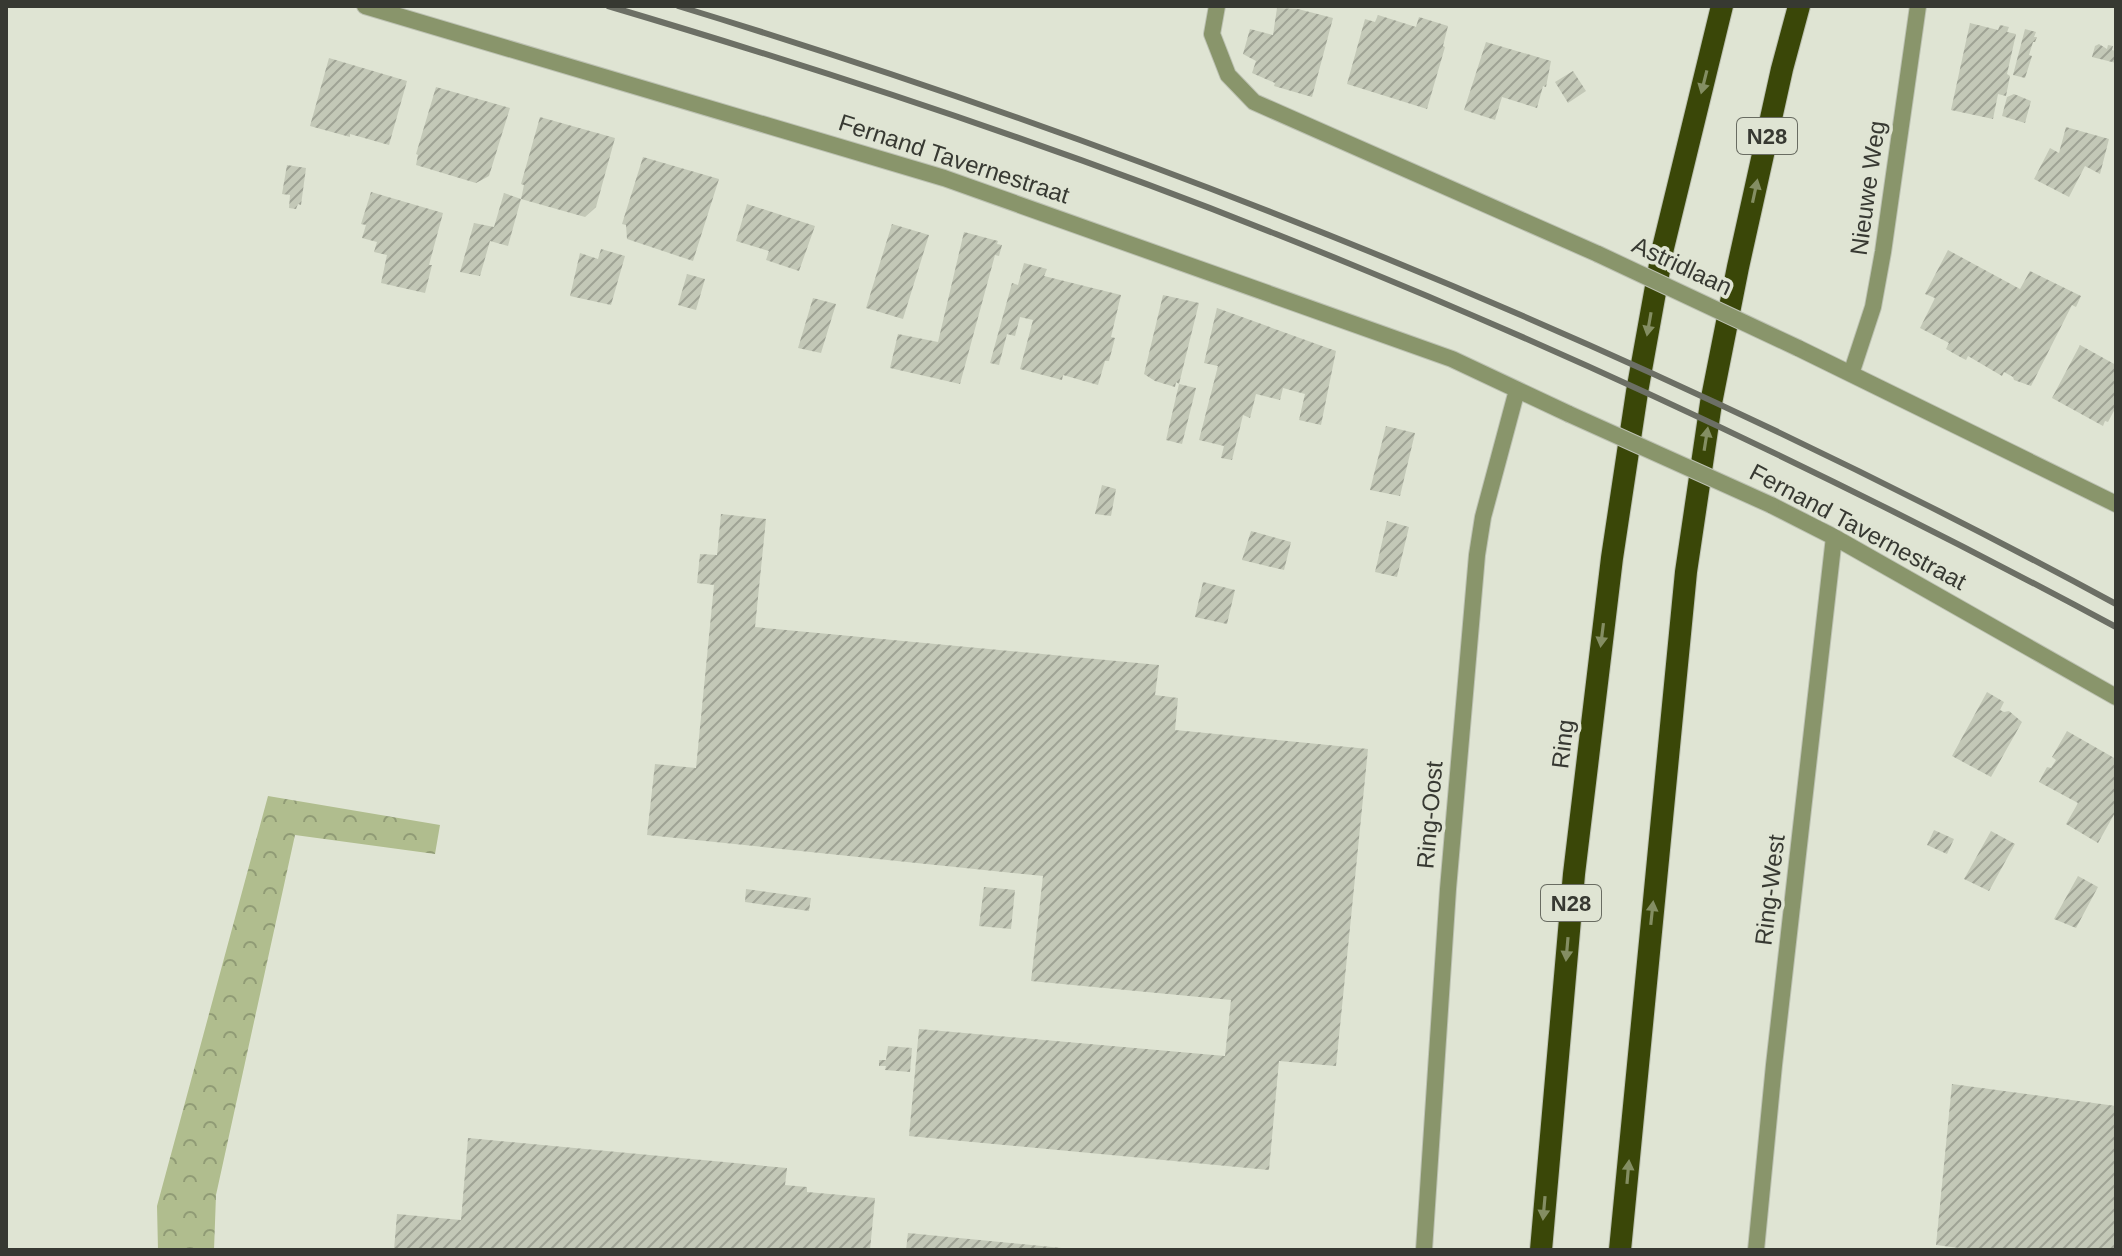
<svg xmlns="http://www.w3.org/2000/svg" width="2122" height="1256" viewBox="0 0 2122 1256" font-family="Helvetica,sans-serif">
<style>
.forest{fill:url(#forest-crowns)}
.building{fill:url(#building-hatch)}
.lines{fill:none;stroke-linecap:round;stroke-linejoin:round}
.minor-casing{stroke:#bdc2b3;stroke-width:18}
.trunk-casing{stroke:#bdc2b3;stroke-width:24}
.minor{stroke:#89956b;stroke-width:16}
.trunk{stroke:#3a4708;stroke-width:22}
.rail{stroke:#6c6f65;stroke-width:6}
.minor-bridge-casing{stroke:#bdc2b3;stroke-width:18;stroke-linecap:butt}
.minor-bridge{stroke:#89956b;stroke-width:16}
.oneway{fill:#848e63}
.labels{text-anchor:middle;stroke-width:7;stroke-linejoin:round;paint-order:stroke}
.shield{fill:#dfe4d3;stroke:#696c62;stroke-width:2}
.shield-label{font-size:22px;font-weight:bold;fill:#373932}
.street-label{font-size:24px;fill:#373932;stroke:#dfe4d3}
</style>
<defs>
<pattern id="forest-crowns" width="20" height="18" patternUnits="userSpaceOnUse" patternTransform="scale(2)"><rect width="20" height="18" fill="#b0bd8e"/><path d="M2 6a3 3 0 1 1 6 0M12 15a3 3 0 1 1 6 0" fill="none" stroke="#909b75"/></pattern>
<pattern id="building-hatch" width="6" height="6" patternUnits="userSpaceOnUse" patternTransform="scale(2)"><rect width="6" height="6" fill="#c3c8b7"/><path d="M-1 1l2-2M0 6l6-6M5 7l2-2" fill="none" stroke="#9fa395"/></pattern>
</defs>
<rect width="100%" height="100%" fill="#dfe4d3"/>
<path class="forest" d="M268 796 440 825 435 854 295 835 216 1195 214 1250H158L157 1206Z"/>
<path class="building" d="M1277 8 1298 9 1333 18 1312 97 1274 86 1275 83 1252 73 1256 61 1243 54 1250 29 1273 35Z
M1378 15 1416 27 1419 17 1448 26 1443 46 1445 47 1427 109 1347 84 1365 19 1375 22Z
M1970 23 1998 30 2000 25 2009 27 2007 32 2016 34 2007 74 2010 76 2006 96 1998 94 1993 119 1951 110Z
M2025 29 2036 32 2034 37H2037L2035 42H2033L2029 55 2032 56 2025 78 2013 75Z
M1486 42 1551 61 1546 87 1543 86 1537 108 1502 97 1495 120 1464 110Z
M2099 44 2107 49 2108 45 2113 46 2112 50 2116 51V63L2092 57 2095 46Z
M329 58 407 81 389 145 350 134V137L310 126Z
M1573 71 1586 91 1568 103 1555 82Z
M436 87 510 108 489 176 476 183 416 165 418 155 416 154Z
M2014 94 2031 101 2025 123 2002 116 2007 97Z
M540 117 615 138 596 207 585 217 521 199 508 246 490 241 480 276 460 272 474 223 494 227 504 193 521 199 524 185 521 184Z
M2066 127 2109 139 2100 174 2085 166 2069 197 2034 179 2050 148 2059 153Z
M643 157 719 179 693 261 627 239 626 225 622 224Z
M287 165 306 168 301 205 298 204 296 209 289 208 290 195 282 194Z
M371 192 443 213 429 265H432L425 293 381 283 387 255 374 252 377 242 362 238 366 225 361 224Z
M747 204 815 226 799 271 766 260 769 251 736 241Z
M892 224 929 235 903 319 866 308Z
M964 232 998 241 997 244 1002 245 999 256 995 255 960 384 890 368 898 334 938 342Z
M601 249 625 256 611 305 570 296 580 253 598 259Z
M1948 250 2020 289 2030 271 2081 296 2076 307 2072 305 2031 386 2014 380 2013 377 2004 372 2002 376 1968 356 1966 360 1962 358 1946 349 1949 343 1920 328 1935 298 1925 294Z
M1024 263 1047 269 1044 276 1121 295 1111 337 1115 338 1109 361H1105L1098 385 1063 375 1062 380 1020 369 1033 320 1020 317 1015 336 1007 334 999 365 990 363 1012 283 1018 285Z
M687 274 705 279 696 310 678 305Z
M1163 295 1199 303 1179 384 1176 382 1175 387 1155 381 1144 374Z
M813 298 836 304 821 353 798 348Z
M1217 308 1336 351 1321 425 1299 420 1305 394 1283 388 1280 400 1256 394 1250 418 1243 415 1232 460 1221 458 1224 446 1199 440 1218 366 1204 363Z
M2080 345 2116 365V407L2108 422 2105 421 2103 426 2052 398Z
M1179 384 1196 388 1182 444 1166 440Z
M1386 426 1415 433 1400 496 1370 490Z
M1102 485 1116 489 1111 516 1095 514Z
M721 514 766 519 755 627 1159 665 1155 695 1178 698 1175 730 1368 749 1336 1066 1279 1061 1269 1170 909 1136 919 1029 1225 1056 1231 1000 1031 981 1043 876 647 835 655 764 696 768 714 585 697 583 700 554 717 555Z
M1387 521 1409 527 1397 577 1375 572Z
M1251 531 1291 542 1284 570 1242 560Z
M1203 582 1235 590 1227 624 1195 617Z
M1987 692 2004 702 2000 710 2004 712 2009 711 2022 722 1991 777 1952 756Z
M2067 731 2116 759V811L2098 843 2066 824 2078 803 2039 782 2047 767 2051 768 2056 760 2052 757Z
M1934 830 1954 839 1947 854 1927 845Z
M1991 831 2015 844 1989 891 1964 879Z
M2078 876 2098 887 2076 928 2054 919Z
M984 887 1015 890 1011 929 979 926Z
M746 889 811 898 809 911 745 902Z
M888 1046 912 1048 910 1072 885 1070 886 1066H879V1060H886Z
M1952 1084 2116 1106V1250H1974L1936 1245Z
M468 1138 787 1168 785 1185 807 1187V1192L875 1198 870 1250H394L397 1214 461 1220Z
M908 1233 1062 1248 1061 1250H906Z"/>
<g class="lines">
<defs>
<path id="minor" d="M365 6 944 178 1452 359 1569 414
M1217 6 1212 34 1228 75 1254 102 1598 254
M1798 348 2116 504
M1851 374 1873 307 1883 252 1918 6
M1771 505 1834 537 2116 697
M1424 1250 1448 889 1477 555 1483 517 1517 390
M1756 1250 1774 1065 1834 537"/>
<path id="trunk" d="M1541 1250 1574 874 1612 558 1637 392 1663 248 1722 6
M1620 1250 1686 572 1711 403 1738 267 1782 69 1799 6"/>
</defs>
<use href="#minor" class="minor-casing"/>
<use href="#trunk" class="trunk-casing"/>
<use href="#minor" class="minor"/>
<use href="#trunk" class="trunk"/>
<path class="rail" d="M608 6C834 73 1058 147 1276 234 1563 348 1844 481 2116 627
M678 6C1176 158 1658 356 2116 604"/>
<defs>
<path id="minor-bridge" d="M1598 254 1798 348
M1569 414 1771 505"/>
</defs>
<use href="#minor-bridge" class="minor-bridge-casing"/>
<use href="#minor-bridge" class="minor-bridge"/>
</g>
<defs><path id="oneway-solid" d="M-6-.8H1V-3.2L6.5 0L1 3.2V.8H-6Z" transform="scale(2)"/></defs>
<g class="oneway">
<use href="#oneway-solid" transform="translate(1704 82) rotate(104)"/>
<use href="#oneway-solid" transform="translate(1755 191) rotate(-78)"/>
<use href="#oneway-solid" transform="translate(1649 324) rotate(100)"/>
<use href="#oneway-solid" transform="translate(1706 439) rotate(-81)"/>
<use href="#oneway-solid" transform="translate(1602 635) rotate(97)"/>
<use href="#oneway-solid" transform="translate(1652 913) rotate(-84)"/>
<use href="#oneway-solid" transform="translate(1567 949) rotate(95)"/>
<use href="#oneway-solid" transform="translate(1628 1172) rotate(-85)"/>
<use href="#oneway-solid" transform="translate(1544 1208) rotate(95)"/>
</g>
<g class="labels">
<g class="shield">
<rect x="1737" y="118" width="60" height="36" rx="6"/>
<rect x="1541" y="885" width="60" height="36" rx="6"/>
</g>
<g class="shield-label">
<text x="1767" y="144">N28</text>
<text x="1571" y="911">N28</text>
</g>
<g class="street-label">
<text transform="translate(954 159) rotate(18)" y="8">Fernand Tavernestraat</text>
<text transform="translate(1868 188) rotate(-82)" y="8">Nieuwe Weg</text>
<text transform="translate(1682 266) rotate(25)" y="8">Astridlaan</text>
<text transform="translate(1858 527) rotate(28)" y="8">Fernand Tavernestraat</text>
<text transform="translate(1563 744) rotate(-83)" y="8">Ring</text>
<text transform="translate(1430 815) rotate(-85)" y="8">Ring-Oost</text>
<text transform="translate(1770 890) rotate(-83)" y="8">Ring-West</text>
</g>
</g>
<rect width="2122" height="1256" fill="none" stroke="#373932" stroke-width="16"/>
</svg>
